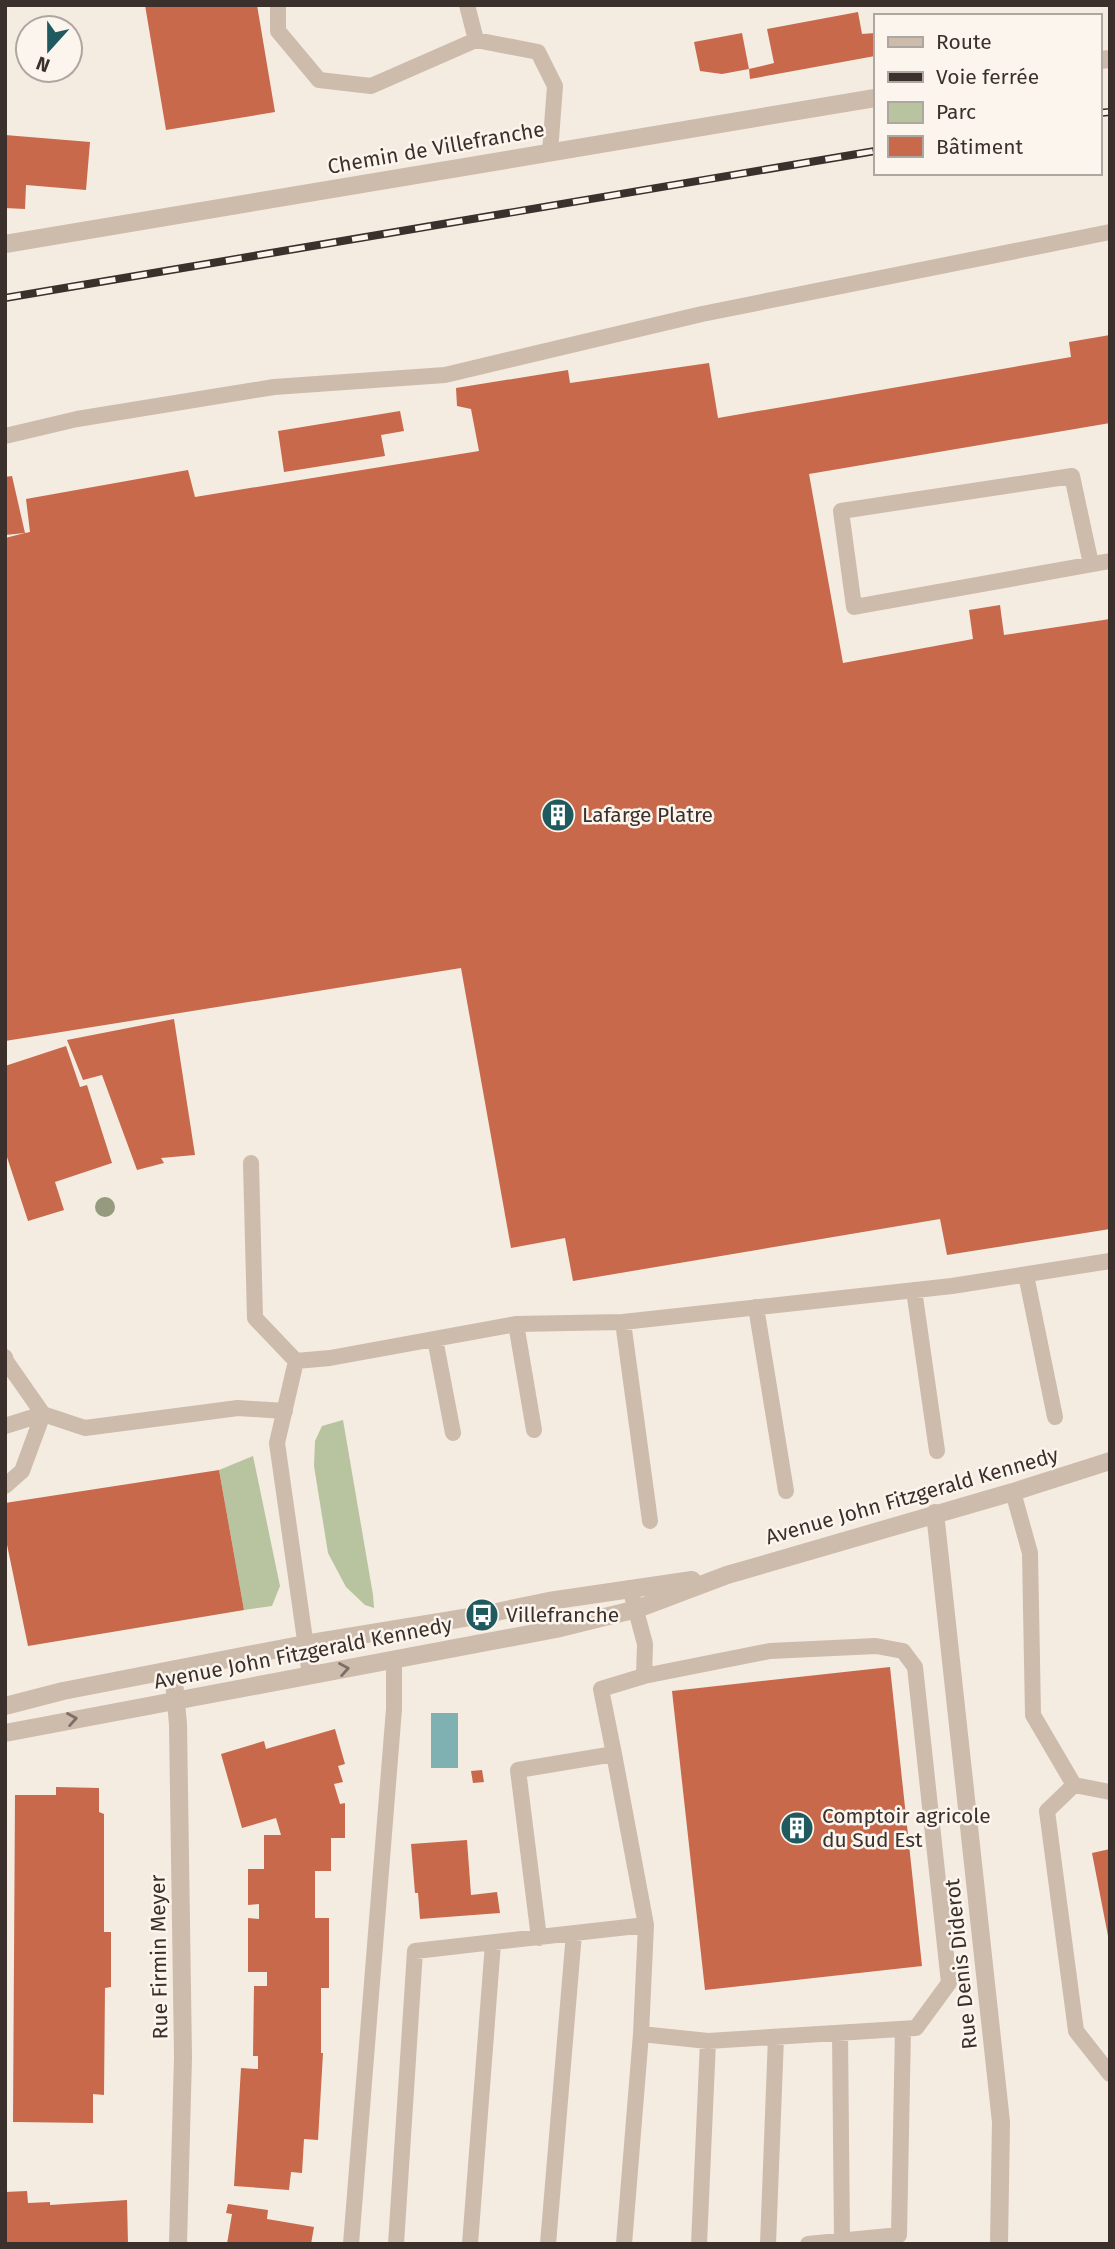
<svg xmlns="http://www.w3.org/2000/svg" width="1115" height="2249" viewBox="0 0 1115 2249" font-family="'Fira Sans',sans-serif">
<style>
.green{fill:#b8c4a0}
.water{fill:#7fb0b2}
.building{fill:#c8694b}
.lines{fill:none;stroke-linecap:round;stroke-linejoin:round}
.service{stroke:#cdbbac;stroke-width:16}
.minor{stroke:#cdbbac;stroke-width:18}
.tertiary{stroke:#cdbbac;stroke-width:18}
.rail-casing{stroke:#3b302b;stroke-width:8}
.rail{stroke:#fbf5ee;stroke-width:5;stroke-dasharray:16;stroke-linecap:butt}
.tree{fill:#969b7f}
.oneway{stroke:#7d6f65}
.labels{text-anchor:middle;stroke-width:5;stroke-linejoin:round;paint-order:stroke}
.street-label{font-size:21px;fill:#3b302b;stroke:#fbf5ee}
.poi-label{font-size:21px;fill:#3b302b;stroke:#fbf5ee;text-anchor:start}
</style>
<rect width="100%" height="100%" fill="#f4ebe1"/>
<path class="green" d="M343 1420 373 1595 374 1608 365 1605 346 1587 328 1553 314 1466 315 1441 322 1426Z
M253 1456 280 1586 272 1606 244 1610 219 1470Z"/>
<path class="water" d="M431 1713H458V1768H431Z"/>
<path class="building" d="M145 5H257L275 112 166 130Z
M858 12 862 34 875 33V56L750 79 749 69 774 63 767 29Z
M742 33 749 69 722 74 700 71 694 42Z
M5 135 90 142 86 190 26 185 25 209 5 208Z
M1110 335V423L809 474 843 663 973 639 969 610 1000 605 1004 635 1110 619V1229L947 1255 940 1219 573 1281 565 1238 511 1248 461 968 5 1041V538L25 533 5 535V477L12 476 25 533 30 532 26 499 188 470 195 497 479 451 471 409 457 406 456 388 568 370 570 383 709 363 718 418 1071 357 1069 342Z
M400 411 404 431 381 435 385 456 284 472 278 431Z
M174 1019 195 1155 161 1158 164 1163 137 1170 102 1075 83 1080 67 1040Z
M66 1046 80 1087 87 1085 112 1163 55 1182 64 1210 28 1221 5 1151V1066Z
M219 1470 244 1610 28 1646 5 1535V1503Z
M890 1667 922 1966 705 1990 672 1691Z
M335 1729 345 1764 338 1766 343 1782 334 1784 340 1804 345 1803V1838H331V1871H315V1918H329V1988H321V2053H323L318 2140 304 2139 302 2173 291 2172 289 2190 234 2186 241 2068 258 2069V2056H253L254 1986H267V1972H248V1918L259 1919V1904L248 1905V1869H264V1835H281L276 1818 242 1828 221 1754 264 1741 266 1749Z
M482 1770 484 1782 473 1783 471 1771Z
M56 1787 99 1788V1812L104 1814V1932H111V1987L105 1988 104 2095 93 2094V2123L13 2122 15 1795H56Z
M467 1840 471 1895 497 1892 500 1913 420 1919 418 1893H415L411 1844Z
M1110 1849V1936H1108L1092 1853Z
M27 2191 28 2203 50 2202V2205L127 2200 128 2244H5V2192Z
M228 2204 268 2210 267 2219 314 2227 311 2244H227L232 2214 226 2213Z"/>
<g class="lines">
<path class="service" d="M278 5V31L319 80 371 86 476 40 538 52 555 86 550 152
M467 5 476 40
M5 436 77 419 274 387 445 375 702 314 1110 232
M1091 564 1072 476 841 511 854 607 1110 561
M251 1163 255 1318 296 1361 277 1443 310 1675
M1026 1275 1055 1417
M914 1290 937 1451
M756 1307 786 1491
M623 1322 650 1521
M516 1324 534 1430
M435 1339 453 1433
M5 1357 6 1361 43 1414 85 1428 238 1408 285 1411
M296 1361 330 1358 516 1324 623 1322 952 1286 1110 1261
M5 1426 43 1414
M5 1486 22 1471 43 1414
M1013 1492 1030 1553 1033 1715 1074 1785 1110 1792
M614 1754 646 1925
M1074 1785 1047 1811 1076 2031 1110 2074
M539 1938 518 1770 614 1754 601 1689 644 1676 645 1644 630 1588
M840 2033 842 2241
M351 2244 394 1709V1660
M396 2244 415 1951 646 1925 641 2034 708 2041 916 2028 949 1983 915 1667 903 1651 876 1646 770 1651 644 1676
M470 2244 493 1943
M548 2244 574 1933
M624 2244 641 2034
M699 2244 708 2041
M768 2244 776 2037
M808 2244 899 2235 903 2029"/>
<path class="minor" d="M1099 60 1110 59
M5 244 875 98
M935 1513 1001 2122 999 2244
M173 1670 178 1724 183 2057 178 2244"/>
<path class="tertiary" d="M5 1706 63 1691 305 1644 482 1615 549 1601 692 1580
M5 1733 556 1629 637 1609 727 1575 1013 1492 1110 1461"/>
<defs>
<path id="rail" d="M1099 113 1110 112
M5 298 875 151"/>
</defs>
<use href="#rail" class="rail-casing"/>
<use href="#rail" class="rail"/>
</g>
<circle class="tree" cx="105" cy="1207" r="10"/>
<defs><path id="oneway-chevron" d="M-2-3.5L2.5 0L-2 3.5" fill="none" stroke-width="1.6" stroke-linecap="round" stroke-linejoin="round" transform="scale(1.75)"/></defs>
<g class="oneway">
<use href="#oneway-chevron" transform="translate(344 1669) rotate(-10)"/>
<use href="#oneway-chevron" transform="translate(72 1719) rotate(-10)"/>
</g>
<defs>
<symbol id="building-disc" viewBox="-11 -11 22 22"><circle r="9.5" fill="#1f5a5e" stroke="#fbf5ee"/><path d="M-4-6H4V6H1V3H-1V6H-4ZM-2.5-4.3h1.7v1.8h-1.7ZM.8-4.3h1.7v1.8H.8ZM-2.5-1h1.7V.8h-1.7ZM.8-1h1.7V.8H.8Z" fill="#fff"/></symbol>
<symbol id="bus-disc" viewBox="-11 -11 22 22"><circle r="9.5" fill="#1f5a5e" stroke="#fbf5ee"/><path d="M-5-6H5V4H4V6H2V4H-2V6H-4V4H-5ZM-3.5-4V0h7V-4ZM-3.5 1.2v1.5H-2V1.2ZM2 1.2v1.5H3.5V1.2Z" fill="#fff"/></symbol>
</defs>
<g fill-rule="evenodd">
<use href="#building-disc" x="539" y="796" width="38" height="38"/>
<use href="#bus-disc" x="463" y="1596" width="38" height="38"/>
<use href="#building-disc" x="778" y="1809" width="38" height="38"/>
</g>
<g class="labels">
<g class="street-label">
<text transform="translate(436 148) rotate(-10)" y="7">Chemin de Villefranche</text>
<text transform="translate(912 1496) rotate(-16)" y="7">Avenue John Fitzgerald Kennedy</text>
<text transform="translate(303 1653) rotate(-11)" y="7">Avenue John Fitzgerald Kennedy</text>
<text transform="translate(159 1957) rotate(-91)" y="7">Rue Firmin Meyer</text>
<text transform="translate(961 1964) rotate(-96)" y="7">Rue Denis Diderot</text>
</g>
<g class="poi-label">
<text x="582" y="822">Lafarge Platre</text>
<text x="506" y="1622">Villefranche</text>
<text x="822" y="1823">Comptoir agricole<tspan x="822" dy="24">du Sud Est</tspan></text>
</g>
</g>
<rect width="1115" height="2249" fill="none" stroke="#3b302b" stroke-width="14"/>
<rect x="874" y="14" width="228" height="161" fill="#fbf5ee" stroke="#aea6a0" stroke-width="2"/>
<rect x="888" y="37" width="35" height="10" fill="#cdbbac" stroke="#aea6a0" stroke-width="2"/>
<text x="936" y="49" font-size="21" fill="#3b302b">Route</text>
<rect x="888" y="72" width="35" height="10" fill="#3b302b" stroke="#aea6a0" stroke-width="2"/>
<text x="936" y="84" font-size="21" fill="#3b302b">Voie ferrée</text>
<rect x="888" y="102" width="35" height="21" fill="#b8c4a0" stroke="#aea6a0" stroke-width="2"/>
<text x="936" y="119" font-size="21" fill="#3b302b">Parc</text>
<rect x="888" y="136" width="35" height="21" fill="#c8694b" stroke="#aea6a0" stroke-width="2"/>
<text x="936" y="154" font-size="21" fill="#3b302b">Bâtiment</text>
<g transform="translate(49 49) rotate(201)"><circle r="33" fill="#fbf5ee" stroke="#aea6a0" stroke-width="2"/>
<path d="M0-5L12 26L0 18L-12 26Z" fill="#1f5a5e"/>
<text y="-10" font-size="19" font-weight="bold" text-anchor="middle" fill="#3b302b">N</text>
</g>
</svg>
